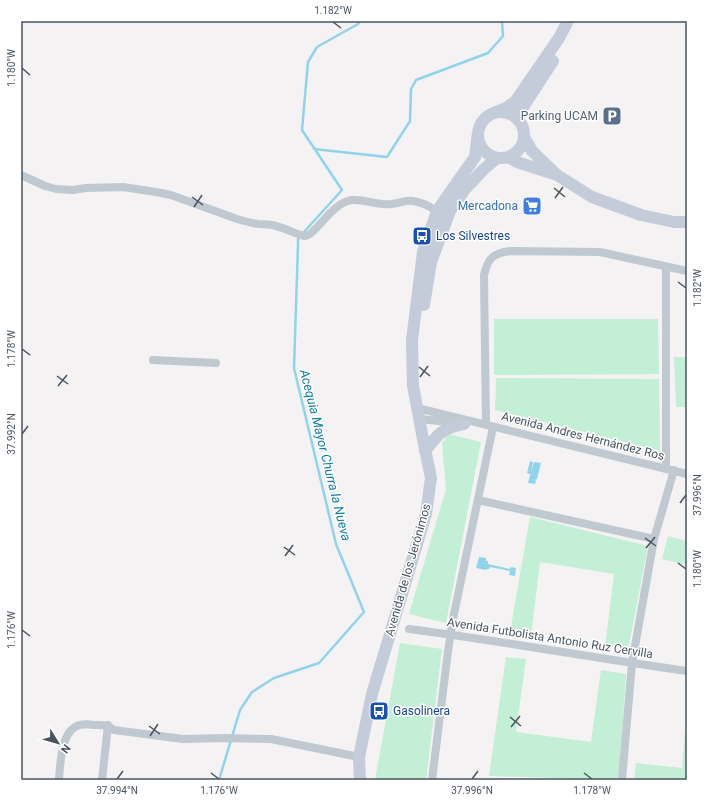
<svg xmlns="http://www.w3.org/2000/svg" width="708" height="801" viewBox="0 0 708 801" font-family="Roboto,sans-serif">
<style>
.green{fill:#c2efd6}
.water{fill:#90d4ec}
.lines{fill:none;stroke-linecap:round;stroke-linejoin:round}
.stream{stroke:#90d4ec;stroke-width:2.5}
.minor{stroke:#c0c8d0;stroke-width:8}
.secondary{stroke:#c3ccd8;stroke-width:12}
.ticks{fill:none;stroke:#4a545f;stroke-width:1.5}
.labels{text-anchor:middle;stroke-width:3;stroke-linejoin:round;paint-order:stroke}
.service-label{font-size:12px;fill:#4e5e75;stroke:#fff;text-anchor:end}
.shop-label{font-size:12px;fill:#366cbe;stroke:#fff;text-anchor:end}
.transit-label{font-size:12px;fill:#164399;stroke:#fff;text-anchor:start}
.street-label{font-size:12px;fill:#4a545f;stroke:#fff}
.water-label{font-size:13px;font-style:italic;fill:#0f7ea5;stroke:#fff}
.neatline{fill:none;stroke:#4a545f;stroke-width:1.5}
.ticks-label{font-size:10px;text-anchor:middle;fill:#4a545f}
</style>
<rect width="100%" height="100%" fill="#f4f2f2"/>
<path class="green" d="M494 319H658L659 374 494 375Z
M674 357H687V407H676Z
M496 378 659 379 660 451 495 410Z
M449 434 481 442 446 623 409 614 446 489 442 443Z
M530 517 648 546 628 650 605 646 614 574 540 562 531 635 510 632Z
M668 536 687 541V565L662 559Z
M400 643 442 649 426 780H375Z
M506 657 526 659 516 732 591 742 601 670 626 674 619 780 489 776Z
M685 730 687 731V780H634L636 763 682 768Z"/>
<path class="water" d="M530 461 533 462 531 472 534 462 541 463 537 479 535 480 536 481 535 484 528 483 530 475H532L527 473Z
M479 557 486 558V561H488V564L510 569 511 567 516 568 515 576 509 575 510 571 490 567 489 569H487L486 570 476 568Z"/>
<g class="lines">
<path class="stream" d="M314 149 387 157 410 121 411 89 416 80 488 53 503 36 502 21
M303 233 342 190 302 130 308 62 317 47 358 24 360 21
M219 780 240 710 252 692 274 678 319 663 364 612 336 544 294 368 298 245V239L300 237"/>
<path class="minor" d="M21 175 45 186 56 189 73 190 86 188 123 187 156 192 171 195 237 219C244 221 251 223 258 224 265 224 272 224 279 227 285 228 300 236 305 236 316 235 332 202 352 200 366 199 378 206 392 204 399 203 405 200 413 201 418 202 425 204 430 207 434 209 436 211 441 211
M666 267V469
M153 360 216 363
M417 408 687 474
M419 419 459 423
M486 425 484 275C488 258 493 253 511 251L600 252 687 271
M478 500 654 539
M409 629C502 641 594 658 687 671
M59 780C60 766 61 735 75 727 80 724 87 724 93 725 103 725 106 724 114 730L183 739 224 738 271 739 359 757
M102 780 108 725
M432 780 448 651 453 619 493 427
M622 780 632 663 654 539 674 470"/>
<path class="secondary" d="M496 112 506 108 515 102 559 38 568 21
M478 135a23 23 0 1 1 46 0a23 23 0 1 1-46 0Z
M518 120 523 107 553 61
M524 137 532 151 557 175 592 197 641 215 674 222H687
M508 157 517 162 554 174
M424 305 431 262 450 211 465 189 484 169 497 158
M425 451C439 433 441 429 464 424
M360 780 359 757 372 694 426 514 431 478 423 439 413 386 412 340 423 252 437 211 475 157 478 133"/>
</g>
<path class="ticks" d="M333 22 341 28M22 68 30 75M554 188 565 197M192 197 203 205M555 198 563 187M194 207 202 195M678 282 686 288M22 349 30 355M419 367 430 376M57 376 68 384M420 377 428 366M58 386 67 375M22 434 28 426M680 503 686 495M645 538 656 546M284 547 295 555M646 548 655 537M285 556 293 545M678 563 686 569M22 630 30 636M510 717 521 726M149 726 160 734M511 727 520 716M150 736 158 724M211 773 219 779M584 773 592 779M117 779 123 771M472 779 478 771"/>
<defs>
<symbol id="parking-square" viewBox="-11 -11 22 22"><rect x="-9" y="-9" width="18" height="18" rx="4" fill="#5c6f8a" stroke="#fff"/><path d="M-3.5-5.5H1a3.5 3.5 0 0 1 0 7H-1V5.5H-3.5ZM-1-3.4V-.6H.8a1.4 1.4 0 0 0 0-2.8Z" fill="#fff"/></symbol>
<symbol id="supermarket-square" viewBox="-11 -11 22 22"><rect x="-9" y="-9" width="18" height="18" rx="4" fill="#3f7fe0" stroke="#fff"/><path d="M-6-5.5h2.5l.6 2H6L4.5 2H-2.5L-4.4-4H-6ZM-1.5 3.2a1.3 1.3 0 1 0 .1 0ZM3 3.2a1.3 1.3 0 1 0 .1 0Z" fill="#fff"/></symbol>
<symbol id="bus-square" viewBox="-11 -11 22 22"><rect x="-9" y="-9" width="18" height="18" rx="4" fill="#1a4fb4" stroke="#fff"/><path d="M-5-6H5V4H4V6H2V4H-2V6H-4V4H-5ZM-3.5-4V0h7V-4ZM-3.5 1.2v1.5H-2V1.2ZM2 1.2v1.5H3.5V1.2Z" fill="#fff"/></symbol>
</defs>
<g fill-rule="evenodd">
<use href="#parking-square" x="601" y="105" width="22" height="22"/>
<use href="#supermarket-square" x="521" y="195" width="22" height="22"/>
<use href="#bus-square" x="411" y="225" width="22" height="22"/>
<use href="#bus-square" x="368" y="700" width="22" height="22"/>
</g>
<g class="labels">
<g class="service-label">
<text x="598" y="120">Parking UCAM</text>
</g>
<g class="shop-label">
<text x="518" y="210">Mercadona</text>
</g>
<g class="transit-label">
<text x="436" y="240">Los Silvestres</text>
<text x="393" y="715">Gasolinera</text>
</g>
<g class="street-label">
<text transform="translate(583 436) rotate(14)" y="4">Avenida Andres Hernández Ros</text>
<text transform="translate(408 570) rotate(-74)" y="4">Avenida de los Jerónimos</text>
<text transform="translate(550 638) rotate(9)" y="4">Avenida Futbolista Antonio Ruz Cervilla</text>
</g>
<g class="water-label">
<text transform="translate(326 455) rotate(76)" y="5">Acequia Mayor Churra la Nueva</text>
</g>
</g>
<rect width="708" height="801" fill="none" stroke="#ffffff" stroke-width="44"/>
<g transform="translate(58 743) rotate(127)" stroke="#ffffff" stroke-width="3" paint-order="stroke">
<path d="M0-3L7 15L0 10L-7 15Z" fill="#4a545f"/>
<text y="-6" font-size="11" font-weight="bold" text-anchor="middle" fill="#4a545f">N</text>
</g>
<rect x="22" y="22" width="664" height="757" class="neatline"/>
<g class="ticks-label">
<text x="333" y="14">1.182°W</text>
<text transform="translate(11 68) rotate(-90)" y="4">1.180°W</text>
<text transform="translate(697 288) rotate(-90)" y="4">1.182°W</text>
<text transform="translate(11 349) rotate(-90)" y="4">1.178°W</text>
<text transform="translate(11 434) rotate(-90)" y="4">37.992°N</text>
<text transform="translate(697 495) rotate(-90)" y="4">37.996°N</text>
<text transform="translate(697 569) rotate(-90)" y="4">1.180°W</text>
<text transform="translate(11 630) rotate(-90)" y="4">1.176°W</text>
<text x="117" y="794">37.994°N</text>
<text x="219" y="794">1.176°W</text>
<text x="472" y="794">37.996°N</text>
<text x="592" y="794">1.178°W</text>
</g>
</svg>
